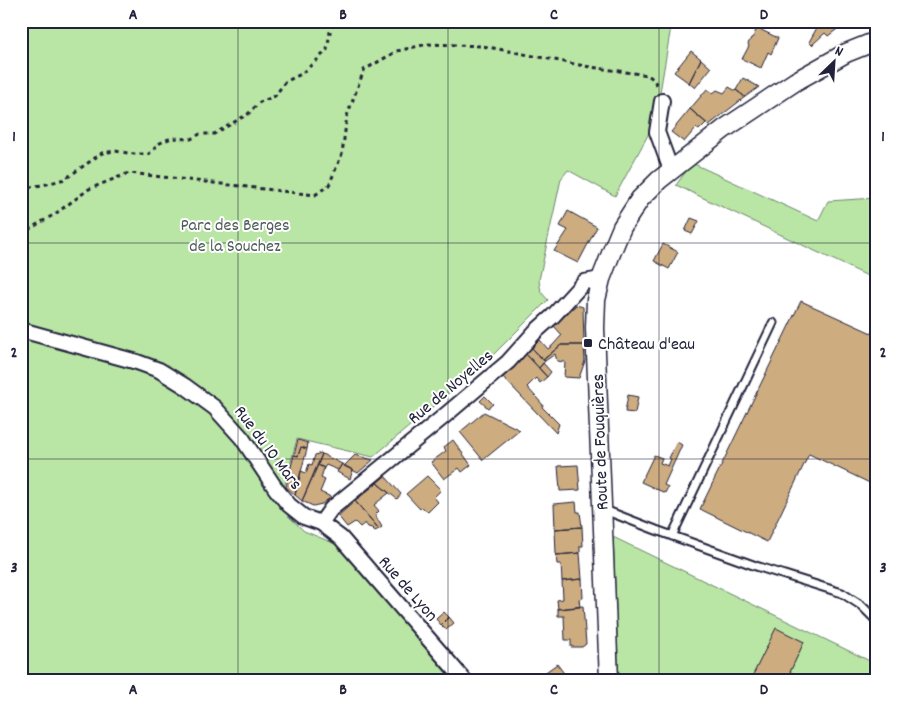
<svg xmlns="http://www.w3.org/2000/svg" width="897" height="702" viewBox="0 0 897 702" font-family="Dekko,sans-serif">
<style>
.green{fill:#b9e6a4;stroke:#6e8470}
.building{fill:#cdac80;stroke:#22223b}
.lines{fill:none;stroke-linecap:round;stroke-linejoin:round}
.service-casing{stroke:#22223b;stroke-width:11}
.minor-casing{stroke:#22223b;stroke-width:18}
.tertiary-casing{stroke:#22223b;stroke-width:21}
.path{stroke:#22223b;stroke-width:3;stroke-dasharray:4 4;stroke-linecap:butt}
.service{stroke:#fff;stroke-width:7}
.minor{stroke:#fff;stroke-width:14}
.tertiary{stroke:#fff;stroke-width:18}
.grid{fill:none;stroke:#22223b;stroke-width:1;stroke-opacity:0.55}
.poi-dot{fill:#22223b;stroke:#fff;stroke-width:2}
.labels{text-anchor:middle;stroke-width:4;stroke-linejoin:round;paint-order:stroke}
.park-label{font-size:18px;fill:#4f5d5a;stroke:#fff}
.poi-label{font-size:18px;fill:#22223b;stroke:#fff;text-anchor:start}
.street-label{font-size:18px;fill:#22223b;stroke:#fff}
.neatline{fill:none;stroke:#22223b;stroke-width:2}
.grid-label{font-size:16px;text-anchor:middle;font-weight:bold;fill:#22223b}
</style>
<rect width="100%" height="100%" fill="#fff"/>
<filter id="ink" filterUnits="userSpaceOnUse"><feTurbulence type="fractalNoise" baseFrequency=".02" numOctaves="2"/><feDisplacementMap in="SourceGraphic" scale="10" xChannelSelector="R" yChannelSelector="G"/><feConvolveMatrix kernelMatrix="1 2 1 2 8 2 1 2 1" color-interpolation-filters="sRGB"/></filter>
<g filter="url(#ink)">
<path class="green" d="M21 21H672L655 122 615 196 568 170 561 179 539 280 541 292 548 300 488 360 373 457 297 439 279 507 304 531 338 545 453 681H21Z
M692 163 818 221 828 201 876 198V280L676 185Z
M613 537 876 664 875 681H807L790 672 804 642 776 629 750 681H619Z"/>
<path class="building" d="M746 21H764L760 30 746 23Z
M823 21H848L828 36 825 33 812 45 809 42 819 24Z
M757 28 778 38 771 54 768 52 761 68 742 59 749 46 748 44 751 38 753 37Z
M691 51 701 59 689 83 674 72Z
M701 59 711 68 695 88 689 83Z
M743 78 759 87 745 97 736 90Z
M729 87 736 91V90L745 97 709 125 690 109 707 89 713 93 717 90 724 93Z
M690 109 706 123 699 130 696 128 684 142 671 132Z
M568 211 597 227 578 263 554 251 568 230 560 226Z
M691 218 699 221 692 234 685 231Z
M663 244 678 252 669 269 654 261Z
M801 301 876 335V486L809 454 767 542 700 509Z
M576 305 583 307 584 345H561L543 360 532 348 540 340 548 349 552 346 562 335 554 326Z
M561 345H584L585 361 579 378 564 377 565 362 557 361 555 354 545 361 543 360Z
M532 348 545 361 539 368 526 354Z
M526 354 547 377 540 383 536 378 527 387 543 405 542 407 559 424 556 433 502 376Z
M543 363 551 372 547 377 539 368Z
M628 395 638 397 635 413 625 412Z
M485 396 493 404 488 408 480 401Z
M484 412 520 430 483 460 460 432Z
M298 440 308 443 307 449 301 447 298 456 294 455Z
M453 440 471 465 462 472 459 468 444 479 431 462 446 451 444 447Z
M677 442 682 445 664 485 668 487 665 493 641 482 654 455 662 458 660 463 668 466 671 459 669 458Z
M301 447 307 449 295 495 286 487 294 455 298 456Z
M321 453 322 454 302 501 295 495 301 471 306 473 309 464 312 465 315 455Z
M322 454 342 464 338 470 326 465 324 468 318 465Z
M355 455 373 460 358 473 344 466Z
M342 464 353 470 350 479 337 472Z
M318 465 324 468 321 478 325 480 320 492 331 497 322 504 313 506 302 501Z
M578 465 580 490 560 491 558 466Z
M385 476 401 494 397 499 377 483Z
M427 476 441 490 434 497 438 502 428 512 422 507 420 509 406 494Z
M377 483 389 493 374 505 379 511 375 515 382 527 379 529 355 501Z
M355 501 379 529 375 531 372 528 368 527 365 523 360 527 355 522 347 527 338 516Z
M576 502 577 512H580L582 527 555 529 554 504Z
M582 527 583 546H580V553L556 555 555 529Z
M580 553 582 579 562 581 561 564H557L556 555Z
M582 579 583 598 579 599 580 607 558 609 557 600 563 599 562 581Z
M583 606 586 644 582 647H571V640H565L564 616H558V609Z
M444 612 449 617 441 625 436 619Z
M449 617 454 623 446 630 441 625Z
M776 628 804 642 790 672 807 681H750Z
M557 664 569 680 533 681Z"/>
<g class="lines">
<defs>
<path id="service" d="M602 509 656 530 756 566 842 593 862 606 876 620
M672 536 773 323"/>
<path id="minor" d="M662 101 657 132 671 170
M21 330 137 362 159 370 185 386 215 408 242 438 276 489 289 505 304 517 321 523 341 538 465 681
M321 523 331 509 442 418 508 362 535 332 553 316 584 282 601 279"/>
<path id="tertiary" d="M609 681 595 328 596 300 601 279 612 251 622 227 640 199 659 180 724 129 796 81 846 53 876 41"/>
</defs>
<use href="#service" class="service-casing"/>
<use href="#minor" class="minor-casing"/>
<use href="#tertiary" class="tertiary-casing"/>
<path class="path" d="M21 188 43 185 65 179 102 153 115 151 134 154H149L160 143 171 138 191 139 200 134H214L248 114 260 102 275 96 285 82 301 74 316 61 327 50 330 32V21
M21 234 55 214 89 189 129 173 315 195 329 185 342 154 347 116 364 70 397 51 428 44 483 46 590 67 648 75 653 79 659 88"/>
<use href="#service" class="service"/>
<use href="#minor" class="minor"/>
<use href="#tertiary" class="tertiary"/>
</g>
</g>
<path class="grid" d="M238 21V681M448 21V681M659 21V681M21 243H876M21 459H876"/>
<rect class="poi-dot" x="583" y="338" width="10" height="10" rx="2.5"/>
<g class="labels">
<g class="park-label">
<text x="235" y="230">Parc des Berges<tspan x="235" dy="21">de la Souchez</tspan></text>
</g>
<g class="poi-label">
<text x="598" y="349">Château d'eau</text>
</g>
<g class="street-label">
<text transform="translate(450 386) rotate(-40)" y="6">Rue de Noyelles</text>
<text transform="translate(599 442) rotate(-92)" y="6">Route de Fouquières</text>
<text transform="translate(269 447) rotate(53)" y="6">Rue du 10 Mars</text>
<text transform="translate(409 588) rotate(49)" y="6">Rue de Lyon</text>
</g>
</g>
<rect width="897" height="702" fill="none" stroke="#fff" stroke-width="55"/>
<g transform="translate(834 62) rotate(25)" stroke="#ffffff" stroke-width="4" paint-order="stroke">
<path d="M0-4L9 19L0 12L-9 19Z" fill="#22223b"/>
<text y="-8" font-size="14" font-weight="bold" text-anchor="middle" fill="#22223b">N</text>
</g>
<rect x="28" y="28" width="842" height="646" class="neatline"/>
<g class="grid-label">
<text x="133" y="19">A</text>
<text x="343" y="19">B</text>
<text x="554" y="19">C</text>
<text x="764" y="19">D</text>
<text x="14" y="141">1</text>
<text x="883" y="141">1</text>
<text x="14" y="357">2</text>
<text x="883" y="357">2</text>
<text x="14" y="572">3</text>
<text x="883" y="572">3</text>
<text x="133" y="694">A</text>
<text x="343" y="694">B</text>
<text x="554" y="694">C</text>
<text x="764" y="694">D</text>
</g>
</svg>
